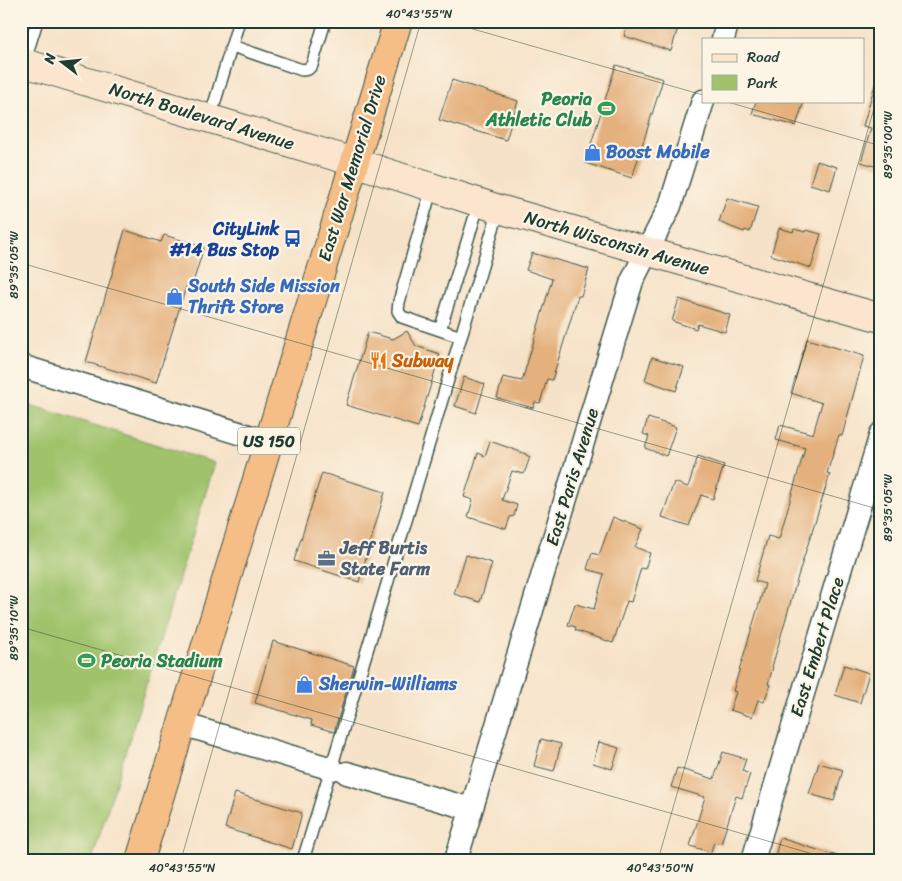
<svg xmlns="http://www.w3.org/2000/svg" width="902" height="881" viewBox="0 0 902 881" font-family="Sriracha,sans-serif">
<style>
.green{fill:#9fc26b;stroke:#5f8050}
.building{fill:#e4b07d}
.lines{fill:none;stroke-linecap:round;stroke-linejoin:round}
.lane-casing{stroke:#3f564a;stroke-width:14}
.street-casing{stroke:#3f564a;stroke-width:25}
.secondary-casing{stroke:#3f564a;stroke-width:30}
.highway-casing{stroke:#3f564a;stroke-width:30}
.lane{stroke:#fff;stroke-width:11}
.street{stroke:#fff;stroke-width:22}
.secondary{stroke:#fbe5cf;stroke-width:28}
.highway{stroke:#f6be87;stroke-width:28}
.ticks{fill:none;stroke:#1f3d34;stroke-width:1;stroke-opacity:0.45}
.labels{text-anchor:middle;stroke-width:4.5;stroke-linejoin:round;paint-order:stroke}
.shield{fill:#fcf5e5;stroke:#617469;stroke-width:1}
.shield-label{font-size:16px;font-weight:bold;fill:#1f3d34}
.leisure-label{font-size:18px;font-weight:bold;fill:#27864d;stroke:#fcf5e5;text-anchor:end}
.street-label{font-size:18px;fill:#1f3d34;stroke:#fcf5e5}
.shop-label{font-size:18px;font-weight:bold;fill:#366cbe;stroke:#fcf5e5;text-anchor:start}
.transit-label{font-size:18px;font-weight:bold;fill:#164399;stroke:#fcf5e5;text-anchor:end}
.food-label{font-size:18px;font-weight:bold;fill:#c56008;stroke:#fcf5e5;text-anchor:start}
.service-label{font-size:18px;font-weight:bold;fill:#4e5e75;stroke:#fcf5e5;text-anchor:start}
.neatline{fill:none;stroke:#1f3d34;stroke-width:2}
.ticks-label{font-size:12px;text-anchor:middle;fill:#1f3d34}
</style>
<rect width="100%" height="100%" fill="#fcf5e5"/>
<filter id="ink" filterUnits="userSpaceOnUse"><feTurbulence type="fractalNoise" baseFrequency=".02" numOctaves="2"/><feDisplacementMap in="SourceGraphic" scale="10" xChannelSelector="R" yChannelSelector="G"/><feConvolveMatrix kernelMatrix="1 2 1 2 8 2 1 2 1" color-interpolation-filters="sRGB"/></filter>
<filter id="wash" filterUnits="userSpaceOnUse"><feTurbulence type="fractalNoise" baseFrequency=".0096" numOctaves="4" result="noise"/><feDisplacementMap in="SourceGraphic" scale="20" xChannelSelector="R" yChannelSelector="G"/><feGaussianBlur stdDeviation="1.12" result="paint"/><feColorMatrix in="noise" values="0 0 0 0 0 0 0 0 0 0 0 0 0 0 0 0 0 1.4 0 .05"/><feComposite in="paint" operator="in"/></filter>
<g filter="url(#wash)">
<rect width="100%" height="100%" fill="#f6e2c8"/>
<path class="green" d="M21 402 215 463 92 860H21Z"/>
<g id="blocks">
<path class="building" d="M629 21H680L671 51 624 36Z
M616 65 663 79 632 178 585 163Z
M452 80 518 101 506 140 439 120Z
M876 81 881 82V168L861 162 871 128 863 126Z
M756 101H804L796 126 752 114Z
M817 161 837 167 830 190 810 184Z
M727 198 758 207 750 232 745 230 744 232 719 222Z
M779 228 793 232 794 229 805 232 806 230 821 234 811 268 771 255Z
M125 230 161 242 164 235 204 247 191 289 186 287 156 383 86 362Z
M532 253 589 269 581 296H578L552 380 547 379 540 403 535 402 533 408 497 398 503 377 522 381 552 279 526 270Z
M679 299 730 315 725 332 698 324 696 329 672 321Z
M407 331 416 346 440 354 418 427 346 405 368 332 393 339Z
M807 339 864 356 842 436 839 435 827 473 830 474 798 576 772 667H773L768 684 770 685 764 702 758 700 752 717 730 710 736 692 733 691 765 584 755 581 768 536 779 539 805 448 776 440 780 425 813 434 822 403 791 393Z
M652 357 684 367 676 391 645 380Z
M464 377 485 384 476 413 455 406Z
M648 418 676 427 666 456 645 448 649 436 643 434Z
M490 441 526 454V455L530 457 524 474 512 471 502 500 517 505 514 516 510 517 506 529 468 517 473 500 464 497 478 453 485 456Z
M698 456 724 465 713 499 701 495 689 526 662 517 674 482 688 487Z
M322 473 385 492 359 582 294 561Z
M613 517 643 529 635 547 650 553 645 569 641 568 631 602 627 601 613 643 575 630 576 627 568 625 575 604 594 609 604 574 587 569 592 553 599 555Z
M466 555 492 563 480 602 454 594Z
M273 641 354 666 334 732 311 725 312 720 255 703Z
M844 665 869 673 860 703 835 695Z
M541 739 561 744 554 771 534 766Z
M599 742 619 748 612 769 593 763Z
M723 752 746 759 742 771 750 774 742 798 736 796 721 844 714 842 711 852 690 846 705 797 671 787 677 768 714 779Z
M819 763 843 770 834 801 809 794Z
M235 793 302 813 292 849 225 828Z
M780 838 837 856V860H774Z"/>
</g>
</g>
<g filter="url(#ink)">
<use href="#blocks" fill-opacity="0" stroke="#3f564a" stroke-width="1"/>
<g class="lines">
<defs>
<path id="lane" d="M232 46 302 70 308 69 312 65 324 25V21
M24 63 37 21
M210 118 239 21
M432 187 399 302 398 311 402 317 461 337
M440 330 479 203
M303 860 376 621 499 209"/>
<path id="street" d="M723 39 728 21
M21 366 268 442
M182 724 332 769
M347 773 471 809
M456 860 632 281 670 206 703 101
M753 860 881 434"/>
<path id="secondary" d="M21 62 354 162 499 209 881 318"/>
<path id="highway" d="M140 860 398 21"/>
</defs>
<use href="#lane" class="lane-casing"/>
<use href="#street" class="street-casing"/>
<use href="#secondary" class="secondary-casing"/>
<use href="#highway" class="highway-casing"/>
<use href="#lane" class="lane"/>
<use href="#street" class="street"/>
<use href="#secondary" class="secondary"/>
<use href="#highway" class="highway"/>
</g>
</g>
<path class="ticks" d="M445 21 703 95M724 101 881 146M21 263 881 510M21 627 834 860M181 860 421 21M658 860 881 84"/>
<defs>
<symbol id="stadium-bare" viewBox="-9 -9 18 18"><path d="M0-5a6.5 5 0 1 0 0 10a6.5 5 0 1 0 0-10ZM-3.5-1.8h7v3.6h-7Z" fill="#2e9e5b" stroke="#fcf5e5" stroke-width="2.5" paint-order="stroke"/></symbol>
<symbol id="shop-bare" viewBox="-9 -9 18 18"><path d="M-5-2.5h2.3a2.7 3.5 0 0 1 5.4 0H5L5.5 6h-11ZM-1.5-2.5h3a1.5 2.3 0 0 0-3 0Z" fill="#3f7fe0" stroke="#fcf5e5" stroke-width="2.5" paint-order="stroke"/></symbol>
<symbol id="bus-bare" viewBox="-9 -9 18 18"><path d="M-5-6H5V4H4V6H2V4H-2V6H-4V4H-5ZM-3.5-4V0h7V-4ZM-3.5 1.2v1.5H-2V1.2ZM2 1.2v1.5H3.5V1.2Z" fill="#1a4fb4" stroke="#fcf5e5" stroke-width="2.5" paint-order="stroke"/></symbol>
<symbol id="restaurant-bare" viewBox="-9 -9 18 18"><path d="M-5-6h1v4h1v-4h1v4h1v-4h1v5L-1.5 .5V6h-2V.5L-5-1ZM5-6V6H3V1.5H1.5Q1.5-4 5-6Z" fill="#e8710a" stroke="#fcf5e5" stroke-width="2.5" paint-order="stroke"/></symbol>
<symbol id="office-bare" viewBox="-9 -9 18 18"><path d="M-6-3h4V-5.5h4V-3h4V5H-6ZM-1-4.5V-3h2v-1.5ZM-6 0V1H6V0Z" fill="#5c6f8a" stroke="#fcf5e5" stroke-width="2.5" paint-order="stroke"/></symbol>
</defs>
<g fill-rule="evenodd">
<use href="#stadium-bare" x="594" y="96" width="25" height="25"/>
<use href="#shop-bare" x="580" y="140" width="25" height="25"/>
<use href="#bus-bare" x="280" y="226" width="25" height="25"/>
<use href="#shop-bare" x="162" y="284" width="25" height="25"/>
<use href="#restaurant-bare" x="366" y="348" width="25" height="25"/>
<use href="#office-bare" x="314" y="546" width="25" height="25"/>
<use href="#stadium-bare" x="74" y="648" width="25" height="25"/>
<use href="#shop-bare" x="292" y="672" width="25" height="25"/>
</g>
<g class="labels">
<rect class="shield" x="238" y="427.5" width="62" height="27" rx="4"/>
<g class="shield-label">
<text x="269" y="447">US 150</text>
</g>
<g class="leisure-label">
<text x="592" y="105">Peoria<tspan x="592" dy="21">Athletic Club</tspan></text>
<text x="101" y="667" text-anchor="start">Peoria Stadium</text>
</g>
<g class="street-label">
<text transform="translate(202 116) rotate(17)" y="6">North Boulevard Avenue</text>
<text transform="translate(352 168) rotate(-73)" y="6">East War Memorial Drive</text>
<text transform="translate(617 243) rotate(16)" y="6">North Wisconsin Avenue</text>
<text transform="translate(572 477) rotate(-73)" y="6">East Paris Avenue</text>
<text transform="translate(817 647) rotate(-73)" y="6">East Embert Place</text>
</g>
<g class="shop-label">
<text x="606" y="158">Boost Mobile</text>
<text x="188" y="292">South Side Mission<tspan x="188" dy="21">Thrift Store</tspan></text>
<text x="319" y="690">Sherwin-Williams</text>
</g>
<g class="transit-label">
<text x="279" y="235">CityLink<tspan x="279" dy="21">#14 Bus Stop</tspan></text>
</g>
<g class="food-label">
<text x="392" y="367">Subway</text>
</g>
<g class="service-label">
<text x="340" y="554">Jeff Burtis<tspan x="340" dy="21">State Farm</tspan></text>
</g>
</g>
<rect width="902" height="881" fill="none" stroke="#fcf5e5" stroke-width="55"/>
<rect x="702" y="38" width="162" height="65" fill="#fcf5e5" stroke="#a4ab9e"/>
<rect x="712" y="54" width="25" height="8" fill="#fbe5cf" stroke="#a4ab9e"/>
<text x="747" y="62" font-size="15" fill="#1f3d34">Road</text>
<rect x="712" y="75" width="25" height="15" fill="#9fc26b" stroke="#a4ab9e"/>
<text x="747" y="88" font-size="15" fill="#1f3d34">Park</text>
<g transform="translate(62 62) rotate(286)" stroke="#fcf5e5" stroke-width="4" paint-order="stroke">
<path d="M0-4L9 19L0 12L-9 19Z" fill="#1f3d34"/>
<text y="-8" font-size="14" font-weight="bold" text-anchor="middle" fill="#1f3d34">N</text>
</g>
<rect x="28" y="28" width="846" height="826" class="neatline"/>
<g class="ticks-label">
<text x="419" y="18">40°43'55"N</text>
<text transform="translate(888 145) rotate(-90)" y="4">89°35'00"W</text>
<text transform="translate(14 265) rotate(-90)" y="4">89°35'05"W</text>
<text transform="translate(888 508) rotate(-90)" y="4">89°35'05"W</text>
<text transform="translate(14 628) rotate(-90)" y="4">89°35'10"W</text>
<text x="182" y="872">40°43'55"N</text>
<text x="660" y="872">40°43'50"N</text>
</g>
</svg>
